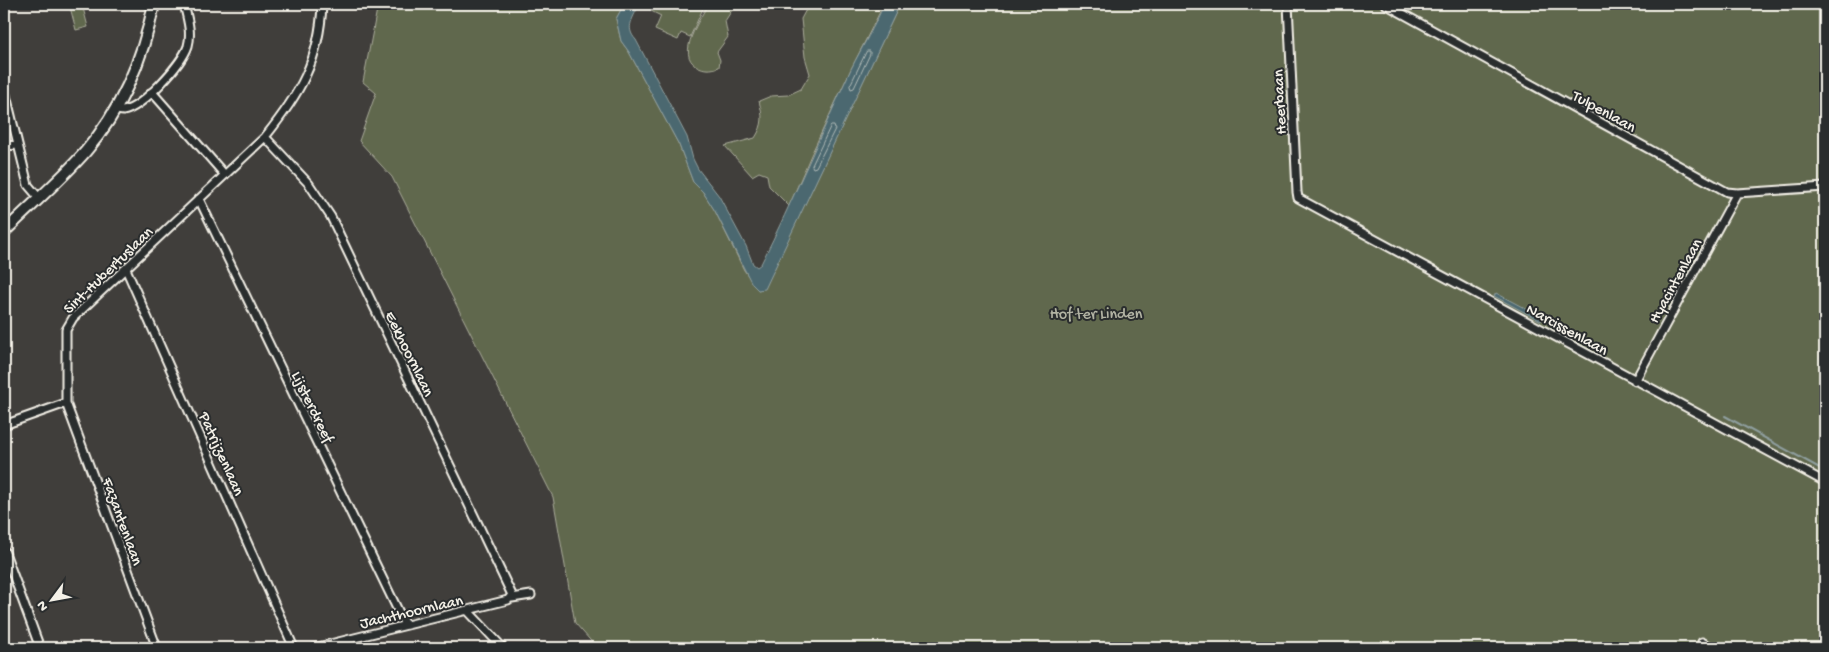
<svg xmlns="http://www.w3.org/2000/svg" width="1829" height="652" viewBox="0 0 1829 652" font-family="'Gochi Hand',sans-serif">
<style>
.green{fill:#61684e;stroke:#aaac9b}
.water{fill:#4b686f;stroke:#8f9f9f}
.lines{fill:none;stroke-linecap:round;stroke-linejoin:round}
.shore{stroke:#b0bab8;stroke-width:1}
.stream{stroke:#8f9f9f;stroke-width:2}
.minor-casing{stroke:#f4f1e8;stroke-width:11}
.secondary-casing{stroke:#f4f1e8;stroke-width:14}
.minor{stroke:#2a2d2e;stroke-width:7}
.secondary{stroke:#2a2d2e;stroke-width:10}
.labels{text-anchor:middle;stroke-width:4;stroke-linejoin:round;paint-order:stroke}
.street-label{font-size:16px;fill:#f4f1e8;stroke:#2a2d2e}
.park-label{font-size:16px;fill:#b2b3a3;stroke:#2a2d2e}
</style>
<rect width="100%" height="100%" fill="#403e3b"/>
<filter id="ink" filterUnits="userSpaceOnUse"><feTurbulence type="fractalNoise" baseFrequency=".02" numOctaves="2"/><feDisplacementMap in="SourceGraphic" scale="10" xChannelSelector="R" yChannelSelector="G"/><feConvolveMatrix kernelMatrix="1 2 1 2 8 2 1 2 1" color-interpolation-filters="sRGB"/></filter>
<g filter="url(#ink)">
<path class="green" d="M82 4 88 27 76 30 70 7Z
M378 4H624L616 19 621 41 629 52 679 145 693 182 703 192 715 211 744 270 758 290 765 288 900 4H1825V648H597L575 623 553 497 392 177 359 141 376 93 363 82Z
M654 4H705L690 37 681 33 678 40 655 30 661 16 651 11Z
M708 4H739L734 7 725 21 728 37 717 52 720 60 719 67C711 70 704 70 697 66 675 55 701 18 708 4Z
M809 4H884L851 69 811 155 789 206 769 186 767 175 759 172 752 176 725 146 755 138C764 124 763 116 759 101L771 96 788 95 801 89 810 74 805 57 801 19Z"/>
<path class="water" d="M624 4H639C634 18 624 27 636 40L687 137 693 159 698 169 719 196 746 246 753 264 757 267 761 264C793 200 821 134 851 69 862 47 875 26 884 4H900L765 289 758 290 752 284 715 211 703 192 693 182 679 145 629 52 621 41 617 23 616 19Z
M1496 293 1543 318 1541 321 1494 296Z"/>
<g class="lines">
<path class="shore" d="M867 51H870V54L854 88 851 89 850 86Z
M831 126H834L835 129 816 167 813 168 812 166Z"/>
<path class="stream" d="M1725 416 1825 471"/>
<defs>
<path id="minor" d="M1288 4 1297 192 1298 198 1825 482
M1385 4 1727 192 1737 193 1825 187
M4 87 28 185 39 198
M152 92 225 175
M116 109C118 110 121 111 123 111 142 108 182 64 188 46 192 32 187 17 184 4
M265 137 309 184 331 217 512 595 508 600 314 648
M4 146 18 145
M199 199 405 625
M126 269 294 648
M1635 381 1737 193
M4 425 66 403
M4 550 40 648
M512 598 531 595
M468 611 503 648
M1702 642 1713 648
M157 648 66 403V330L73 318 265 137C299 95 320 60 322 4"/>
<path id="secondary" d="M4 232C31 205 61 180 86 151 122 109 143 58 154 4"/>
</defs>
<use href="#minor" class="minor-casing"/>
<use href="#secondary" class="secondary-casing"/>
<use href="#minor" class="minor"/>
<use href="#secondary" class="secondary"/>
</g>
</g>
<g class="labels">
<g class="street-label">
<text transform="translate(1278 102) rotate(-93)" y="6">Heerbaan</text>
<text transform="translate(1605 110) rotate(29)" y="6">Tulpenlaan</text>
<text transform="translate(107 269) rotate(-44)" y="6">Sint-Hubertuslaan</text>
<text transform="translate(1674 280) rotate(-61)" y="6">Hyacintenlaan</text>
<text transform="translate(1568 328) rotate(29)" y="6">Narcissenlaan</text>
<text transform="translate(411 353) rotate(64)" y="6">Eekhoornlaan</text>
<text transform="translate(314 406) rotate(64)" y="6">Lijsterdreef</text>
<text transform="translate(223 453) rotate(66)" y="6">Patrijzenlaan</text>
<text transform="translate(124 521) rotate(70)" y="6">Fazantenlaan</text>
<text transform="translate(411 610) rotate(-13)" y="6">Jachthoornlaan</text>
</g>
<g class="park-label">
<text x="1096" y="318">Hof ter Linden</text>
</g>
</g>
<rect width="1829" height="652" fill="none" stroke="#2a2d2e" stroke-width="20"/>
<rect x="10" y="10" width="1809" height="632" fill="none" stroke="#f4f1e8" stroke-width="2" filter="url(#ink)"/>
<g transform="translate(52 600) rotate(238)" stroke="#2a2d2e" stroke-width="4" paint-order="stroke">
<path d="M0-4L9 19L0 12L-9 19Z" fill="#f4f1e8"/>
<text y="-8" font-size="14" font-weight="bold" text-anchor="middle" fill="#f4f1e8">N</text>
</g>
</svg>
